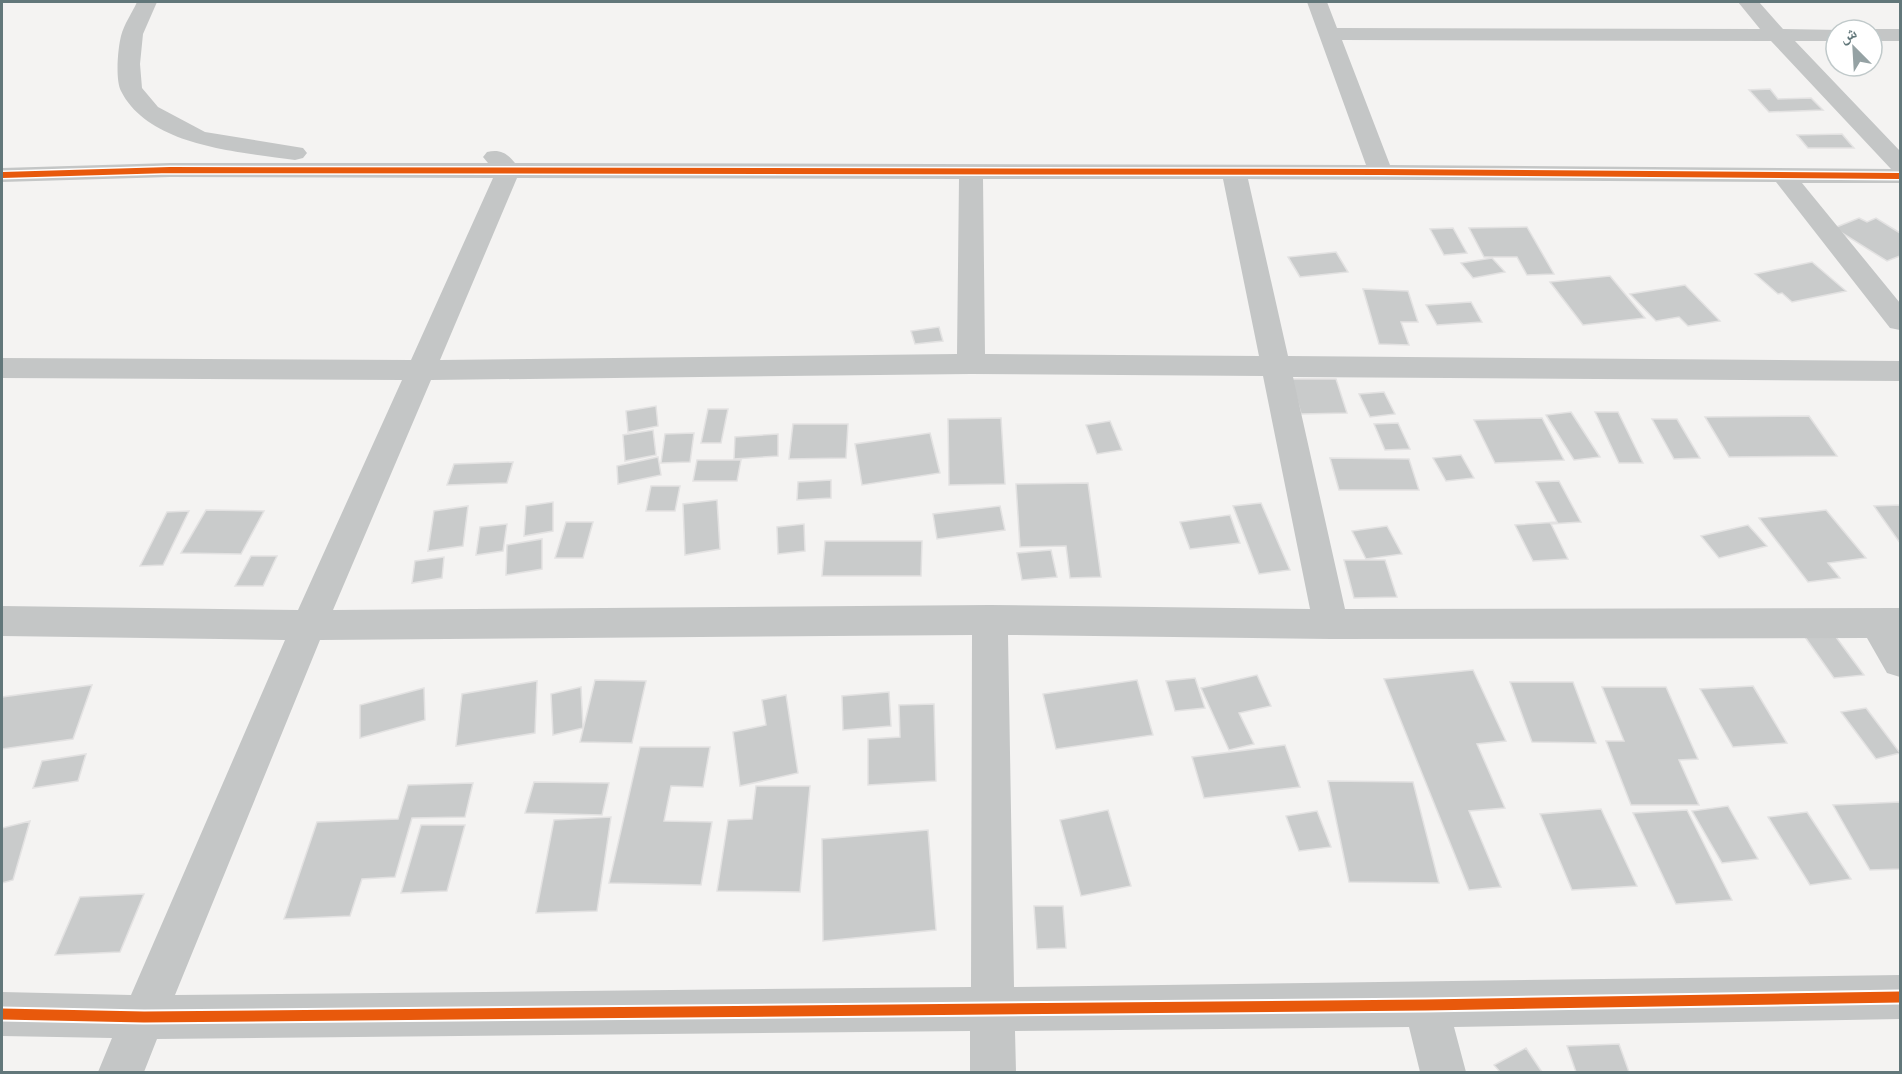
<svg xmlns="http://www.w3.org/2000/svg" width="1902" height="1074" viewBox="0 0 1902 1074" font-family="'Varela Round','Noto Naskh Arabic',sans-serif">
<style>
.building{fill:#c9cbcb;stroke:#e3e2e2;stroke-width:1.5}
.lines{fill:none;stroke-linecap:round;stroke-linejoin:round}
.minor{fill:#c4c6c6;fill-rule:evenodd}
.cycleway-far1-casing{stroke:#fff;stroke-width:9}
.cycleway-casing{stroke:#fff;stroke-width:15}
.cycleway-far1{stroke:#e8590c;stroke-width:6}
.cycleway{stroke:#e8590c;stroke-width:11}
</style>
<rect width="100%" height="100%" fill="#f4f3f2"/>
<path class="building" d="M1770 89 1778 99 1811 98 1823 110 1769 112 1749 90Z
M1842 134 1854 148H1808L1797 135Z
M1859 218 1867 222 1876 218 1900 233V256L1887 261 1834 228Z
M1527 227 1554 274 1527 275 1517 257H1484L1469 228Z
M1453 228 1467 253 1444 255 1430 229Z
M1336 252 1348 272 1300 277 1288 257Z
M1492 258 1505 272 1473 278 1461 263Z
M1812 262 1846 291 1792 302 1782 293 1778 294 1755 274Z
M1610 276 1645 318 1583 325 1550 282Z
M1685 285 1720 321 1688 326 1679 317 1656 321 1630 294Z
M1363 289 1408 291 1418 322H1401L1409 345 1379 344Z
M1471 302 1482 322 1437 325 1426 305Z
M939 327 943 341 915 344 911 331Z
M1291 379H1336L1347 413 1301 414Z
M1384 392 1395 414 1370 417 1359 394Z
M656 406 658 426 628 432 626 411Z
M708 409H728L721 443H701Z
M1571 412 1600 457 1574 460 1546 415Z
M1595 412H1618L1643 463H1619Z
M1809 416 1837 456 1729 457 1705 417Z
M1001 418 1005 484 949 485 948 419Z
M1542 418 1564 460 1495 463 1474 420Z
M1652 419H1677L1700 458 1674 459Z
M1110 421 1122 450 1097 454 1086 425Z
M1398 423 1410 449 1385 450 1374 424Z
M793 424H848L846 458 789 459Z
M653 430 656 455 625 461 623 435Z
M694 433 690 462 661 463 665 434Z
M930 433 940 473 862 485 855 444Z
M778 434V456L734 459 735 437Z
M1461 455 1474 478 1446 481 1433 458Z
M658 457 661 475 618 484 617 466Z
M1330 458 1409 459 1419 490H1339Z
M697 460H741L737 481H693Z
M513 462 507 483 447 485 454 464Z
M831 480V498L797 500 798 482Z
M1559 481 1581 522 1551 524 1568 559 1533 561 1515 525 1557 522 1536 482Z
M1088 483 1101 577 1070 578 1066 546 1020 547 1016 484Z
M651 486H680L675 511H646Z
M717 500 720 549 685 555 683 504Z
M553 502V531L524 536 526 506Z
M1261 503 1290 570 1259 574 1233 506Z
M1900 505V543L1874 506Z
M468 506 463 546 428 551 434 511Z
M1000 506 1005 530 937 539 933 514Z
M206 510 264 511 241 554 181 553Z
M1826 510 1866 558 1828 563 1840 578 1808 582 1759 518Z
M189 511 163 565 140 566 167 512Z
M1230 515 1240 543 1190 549 1180 522Z
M566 522H593L583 558H555Z
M507 524 503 551 476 555 480 527Z
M804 524 805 551 778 554 777 527Z
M1748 525 1767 546 1719 558 1701 536Z
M1387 526 1402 554 1366 559 1352 531Z
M542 539V569L506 575 507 545Z
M825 541H922L921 576H822Z
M1051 550 1057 577 1022 580 1017 553Z
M251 556H277L263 586H235Z
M444 557 442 578 412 583 415 561Z
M1344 560H1385L1397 597 1354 598Z
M1833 633 1864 675 1834 678 1805 637Z
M1473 670 1506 741 1477 744 1505 808 1469 811 1501 887 1469 890 1384 679Z
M1257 675 1271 706 1239 713 1254 744 1229 750 1201 688Z
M1195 678 1205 708 1175 711 1166 681Z
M595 680 646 681 632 743 580 742Z
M1137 680 1153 735 1056 749 1043 694Z
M537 681 535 733 456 746 462 694Z
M1510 682H1573L1596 743 1532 742Z
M92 685 73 739 2 749V697Z
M1753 686 1787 743 1733 747 1700 689Z
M581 687 583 728 553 735 551 694Z
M1602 687H1666L1698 759 1679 760 1699 805H1631L1606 741H1624Z
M424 688 425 720 360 738V705Z
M889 692 891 726 843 730 842 696Z
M786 695 798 773 740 786 733 732 766 725 762 700Z
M934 704 936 781 868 785V739L900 737 899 705Z
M1866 708 1900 753 1876 759 1841 712Z
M1285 745 1300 787 1204 798 1192 757Z
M640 747H710L703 787 671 786 664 821 712 822 701 885 609 883Z
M86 754 78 781 33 788 42 761Z
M1328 781 1413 782 1439 883 1349 882Z
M534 782 609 783 602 815 525 813Z
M473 783 465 817 412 818 395 877 362 879 350 916 284 919 317 822 398 819 408 785Z
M756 786H810L800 892 717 891 728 820 752 819Z
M1900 802V869L1870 870 1833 805Z
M1728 806 1758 859 1722 863 1692 811Z
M1601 809 1637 886 1572 890 1540 814Z
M1108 810 1131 886 1081 896 1060 820Z
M1687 810 1732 900 1676 904 1633 813Z
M1317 811 1331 847 1299 851 1286 816Z
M1807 812 1851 879 1810 885 1768 817Z
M611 817 597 911 536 913 554 820Z
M30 821 13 880 2 883V828Z
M421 825H465L447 891 401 893Z
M928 830 936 930 823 941 822 839Z
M144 894 120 952 55 955 80 897Z
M1034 906H1063L1066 948 1037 949Z
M1619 1044 1629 1072H1576L1567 1046Z
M1526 1048 1542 1072H1500L1494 1065Z"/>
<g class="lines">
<path class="minor" d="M137 2H157L143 34 140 64 142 88 158 107 205 132 303 148 307 153 303 158 295 160C241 152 149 147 121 91 115 79 118 48 121 36 124 24 132 13 137 2Z
M1307 2H1327L1337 28 1760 29 1738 2H1759L1783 29 1841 30H1836V41H1795L1900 151V183H1802L1900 303V330L1890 328 1776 182 1248 179 1288 356 1900 361V381L1293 377 1345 609 1900 608V677L1887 673 1867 638 1331 639 1008 635 1014 987 1900 975V1019L1454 1027 1466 1072H1420L1409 1027 1015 1031 1016 1072H970V1031L157 1039 144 1072H98L112 1038 2 1036V992L131 995 285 640 2 636V606L298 610 402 380 2 378V358L411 360 493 178 170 177 2 182V168L170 163H488L483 157 487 152C500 149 507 153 515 163L1366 165ZM1342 40 1771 41 1891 169 1390 165ZM517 178 959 179 957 354 440 360ZM983 179H1223L1259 356 985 354ZM971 374 1263 376 1310 609 990 605 333 610 431 380ZM972 635 971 987 175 995 320 640Z
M1872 29H1900V41H1872V30H1867Z"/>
<defs>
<path id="cycleway-far1" d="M2 175 170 170 1381 172 1900 176"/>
<path id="cycleway" d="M2 1014 144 1017 1426 1005 1900 997"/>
</defs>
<use href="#cycleway-far1" class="cycleway-far1-casing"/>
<use href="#cycleway" class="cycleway-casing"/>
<use href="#cycleway-far1" class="cycleway-far1"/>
<use href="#cycleway" class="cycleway"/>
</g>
<rect width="1902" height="1074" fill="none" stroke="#62777a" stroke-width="6"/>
<g transform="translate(1854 48) rotate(336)"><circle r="28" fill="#ffffff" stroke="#c0c9ca" stroke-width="1.5"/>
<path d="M0-4.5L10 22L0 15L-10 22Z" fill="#95a2a4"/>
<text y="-9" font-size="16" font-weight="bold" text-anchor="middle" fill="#62777a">ش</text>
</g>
</svg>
